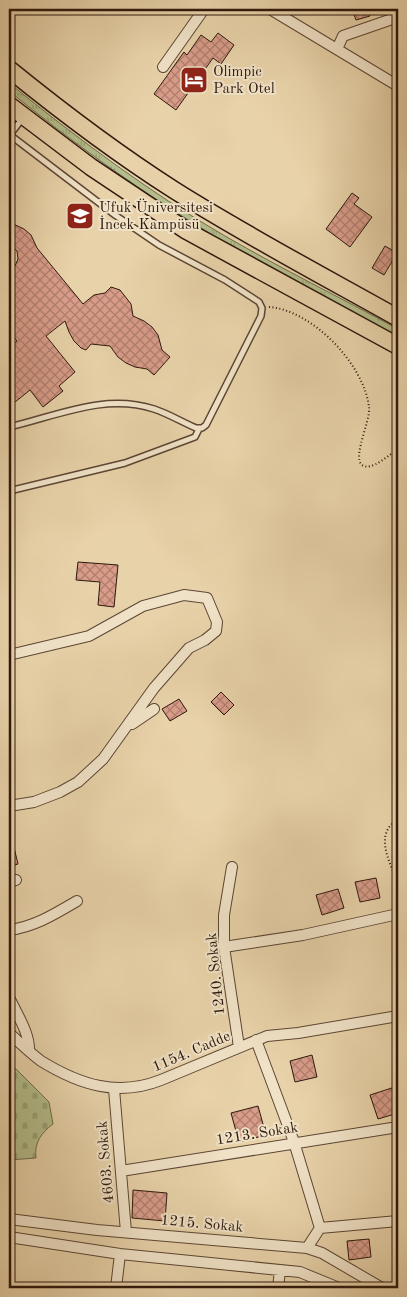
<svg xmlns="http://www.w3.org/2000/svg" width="407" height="1297" viewBox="0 0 407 1297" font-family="'Old Standard TT',serif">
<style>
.grass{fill:url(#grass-tufts);stroke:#706a4c}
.cemetery{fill:url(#cemetery-stones);stroke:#706a4c}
.building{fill:url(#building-cross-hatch);stroke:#2e180d}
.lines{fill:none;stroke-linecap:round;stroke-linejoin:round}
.lane-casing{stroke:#5c4634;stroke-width:8}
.street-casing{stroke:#5c4634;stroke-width:12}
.primary-casing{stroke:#2e180d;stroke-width:19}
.path{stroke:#2e180d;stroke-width:2;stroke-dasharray:1 2.5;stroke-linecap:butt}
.lane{stroke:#f0e2c7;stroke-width:5}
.street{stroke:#f0e2c7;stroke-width:10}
.primary{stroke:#e8d2a9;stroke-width:16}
.labels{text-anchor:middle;stroke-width:4;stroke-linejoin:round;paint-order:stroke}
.poi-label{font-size:15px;fill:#2e180d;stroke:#f0e2c7;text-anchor:start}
.street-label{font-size:15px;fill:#2e180d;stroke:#f0e2c7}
</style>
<defs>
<pattern id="grass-tufts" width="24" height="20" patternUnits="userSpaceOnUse" patternTransform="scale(1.25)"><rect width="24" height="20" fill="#b3bd8b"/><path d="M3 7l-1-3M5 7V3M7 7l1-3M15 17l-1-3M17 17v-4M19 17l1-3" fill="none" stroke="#9aa277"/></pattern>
<pattern id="cemetery-stones" width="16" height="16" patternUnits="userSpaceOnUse" patternTransform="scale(1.25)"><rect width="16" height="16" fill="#b3bd8b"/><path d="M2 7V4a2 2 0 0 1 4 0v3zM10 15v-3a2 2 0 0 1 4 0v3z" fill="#9aa277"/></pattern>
<pattern id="building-cross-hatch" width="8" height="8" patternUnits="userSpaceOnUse" patternTransform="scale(1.25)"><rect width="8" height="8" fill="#d89c89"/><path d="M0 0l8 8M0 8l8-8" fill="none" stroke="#b07e6e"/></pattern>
</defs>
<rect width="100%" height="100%" fill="#e8d2a9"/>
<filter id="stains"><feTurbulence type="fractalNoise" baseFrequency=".004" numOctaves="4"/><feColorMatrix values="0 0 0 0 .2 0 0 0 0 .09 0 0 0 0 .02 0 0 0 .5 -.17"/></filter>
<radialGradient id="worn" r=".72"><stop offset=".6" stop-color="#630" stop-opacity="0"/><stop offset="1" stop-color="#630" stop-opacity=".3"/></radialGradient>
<path class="grass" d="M9 83C77 138 149 192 225 236 282 269 341 298 398 329V337C334 303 268 270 206 231 137 189 72 142 9 91Z"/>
<path class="cemetery" d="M9 1062 49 1102 53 1124C41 1133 34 1143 36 1158L9 1160Z"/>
<path class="building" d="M352 9H368L370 16 356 20Z
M218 33 234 45 221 64 213 58 176 110 154 94 184 52 187 55 201 35 211 42Z
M352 193 359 198 354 204 372 217 350 247 326 229Z
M9 222 24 229 31 235 37 248 83 304 94 295 105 293 111 287 120 290 131 304 133 316 144 321 152 327 158 335 162 350 170 357 154 375 147 369 135 367 126 363 118 357 110 346 91 344 86 350 81 348 74 341 69 332 65 321 46 336 75 372 59 386 63 391 43 407 30 390 9 407V348L17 341 9 331V271L15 266 18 259 17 251 9 243Z
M385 246 397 253 384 275 372 268Z
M78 562 118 565 114 607 98 605 100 582 76 580Z
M221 692 234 705 224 715 211 702Z
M179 699 187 711 170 721 162 709Z
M9 839H12L18 864 9 867Z
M376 878 380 898 360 902 355 882Z
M338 889 344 908 322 915 316 895Z
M312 1055 317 1077 295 1082 290 1061Z
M398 1086V1113L378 1119 370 1095Z
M258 1106 266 1135 239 1142 231 1113Z
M133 1190 167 1193 165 1221 132 1218Z
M369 1239 371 1257 349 1260 347 1241Z"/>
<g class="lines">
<defs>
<path id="lane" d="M9 136 22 119
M9 427C57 416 104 393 154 409 169 414 182 422 196 428H202L206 425 261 316 262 308 259 302 225 280 159 245 115 215 10 135
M9 491 125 463 195 437 199 429"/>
<path id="street" d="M270 9 398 86
M337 49 343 36 398 17
M163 67 204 9
M9 655 89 636 143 606 184 595 207 598 217 622 216 631 205 640 189 648 154 688 103 759 78 782 60 792 34 802 9 806
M132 724 154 709
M232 867 224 915V947L239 1047
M9 881 16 880
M9 930C34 927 55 914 77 901
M224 947 303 935 398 914
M9 997C16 1013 30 1033 29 1051
M9 1033C19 1042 30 1053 41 1061 80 1085 118 1097 161 1080L267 1036 298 1033 398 1016
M256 1040 294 1142 320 1228 307 1248
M114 1089 126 1232
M121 1171 398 1127
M9 1219 97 1230 307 1248 322 1253 382 1288
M320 1228 398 1221
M9 1237 120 1254 300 1272 339 1288
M116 1288 120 1254
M278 1288 280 1270"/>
<path id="primary" d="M9 69C62 112 116 153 174 190 247 236 323 276 398 318
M9 105 91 167 187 231 398 346"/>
</defs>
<use href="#lane" class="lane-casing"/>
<use href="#street" class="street-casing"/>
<use href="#primary" class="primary-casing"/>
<path class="path" d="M269 307C312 310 364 364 369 407 371 420 352 457 362 465 371 472 390 454 398 449
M398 820C373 833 390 863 398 883"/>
<use href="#lane" class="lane"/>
<use href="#street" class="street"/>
<use href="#primary" class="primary"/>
</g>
<defs>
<symbol id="hotel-square" viewBox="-11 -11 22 22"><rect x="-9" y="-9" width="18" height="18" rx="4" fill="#8f2418" stroke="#f0e2c7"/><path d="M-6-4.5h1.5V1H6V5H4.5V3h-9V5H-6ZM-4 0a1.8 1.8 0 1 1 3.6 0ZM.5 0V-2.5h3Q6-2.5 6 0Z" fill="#fff"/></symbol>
<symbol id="university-square" viewBox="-11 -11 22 22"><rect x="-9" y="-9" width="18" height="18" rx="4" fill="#8f2418" stroke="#f0e2c7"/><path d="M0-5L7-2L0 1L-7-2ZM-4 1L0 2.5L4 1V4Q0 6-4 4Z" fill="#fff"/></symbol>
</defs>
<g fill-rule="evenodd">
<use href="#hotel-square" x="178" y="64" width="32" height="32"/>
<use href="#university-square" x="64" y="200" width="32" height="32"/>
</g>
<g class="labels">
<g class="poi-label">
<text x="213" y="76">Olimpic<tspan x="213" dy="17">Park Otel</tspan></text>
<text x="99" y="212">Ufuk Üniversitesi<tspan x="99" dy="17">İncek Kampüsü</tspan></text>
</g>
<g class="street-label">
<text transform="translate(215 974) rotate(-96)" y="5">1240. Sokak</text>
<text transform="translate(191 1051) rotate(-23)" y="5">1154. Cadde</text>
<text transform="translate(257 1133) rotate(-9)" y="5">1213. Sokak</text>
<text transform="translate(105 1162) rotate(-95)" y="5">4603. Sokak</text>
<text transform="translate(202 1223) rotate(5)" y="5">1215. Sokak</text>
</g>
</g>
<rect width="407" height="1297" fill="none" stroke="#e8d2a9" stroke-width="30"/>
<rect x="10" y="10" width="387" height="1277" fill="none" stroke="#2e180d" stroke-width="2.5"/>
<rect x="15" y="15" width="377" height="1267" fill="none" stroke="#2e180d"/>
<rect width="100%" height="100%" filter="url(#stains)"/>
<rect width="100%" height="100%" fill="url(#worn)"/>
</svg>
